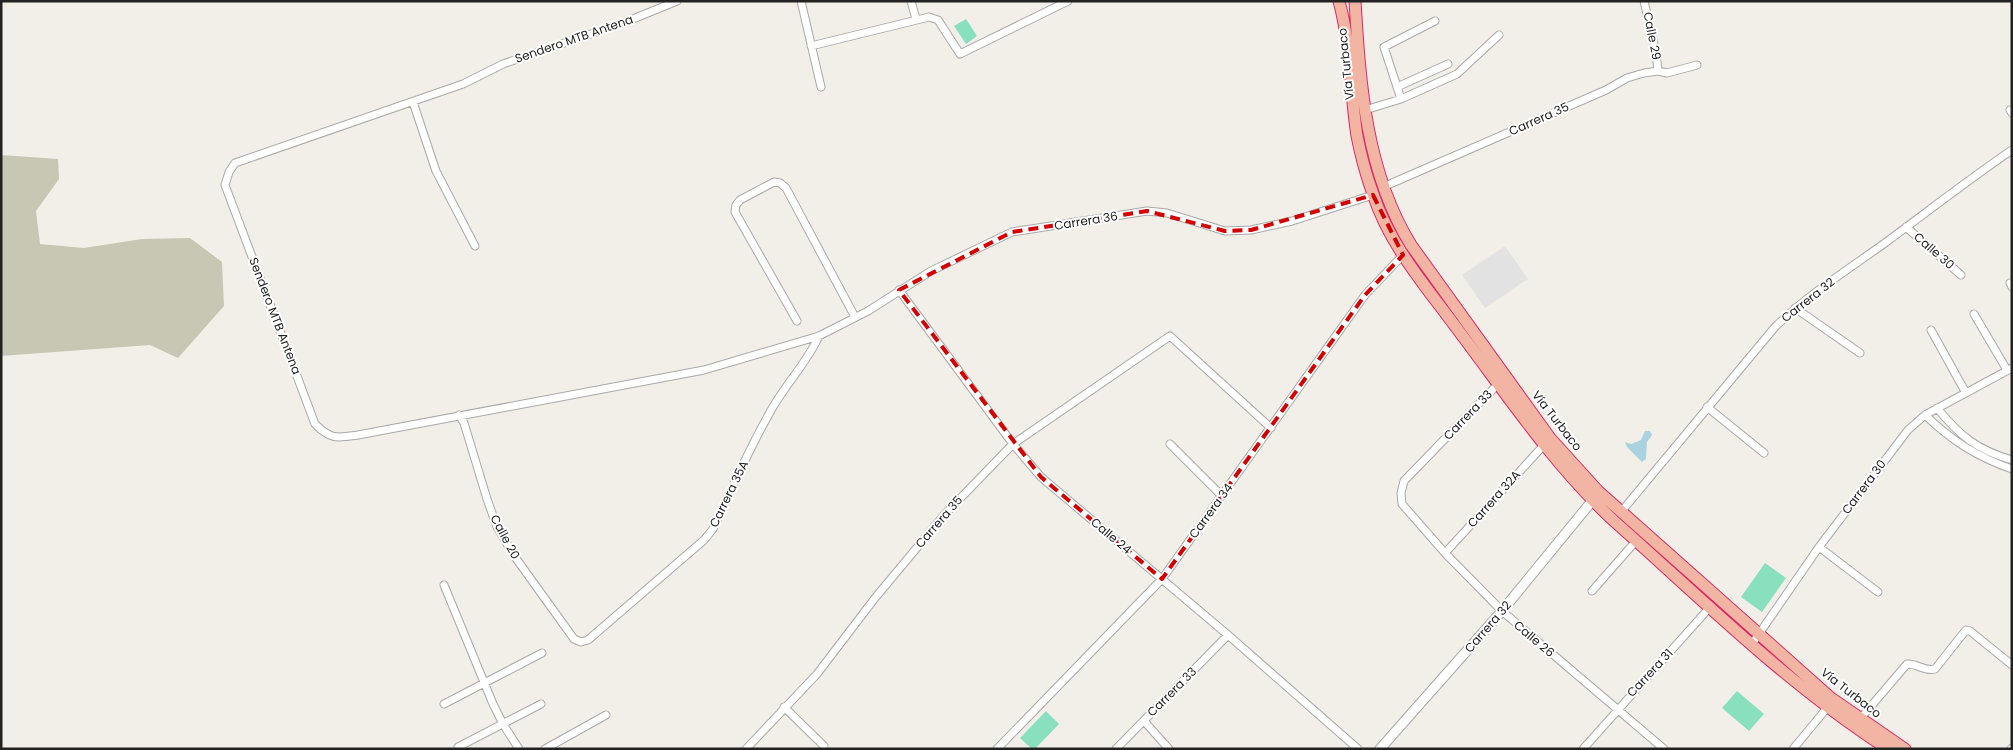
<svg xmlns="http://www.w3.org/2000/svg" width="2013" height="750" viewBox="0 0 2013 750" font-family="Poppins,sans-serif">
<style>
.construction{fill:#c7c7b4}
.pitch{fill:#88e0be}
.parking{fill:#e2e2e2}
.water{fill:#aad3df}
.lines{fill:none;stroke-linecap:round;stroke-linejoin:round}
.minor-casing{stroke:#a9a9a9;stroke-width:9}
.tertiary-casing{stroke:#a9a9a9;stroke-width:11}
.trunk-casing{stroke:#dc2a67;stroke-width:13}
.minor{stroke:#fff;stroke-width:7}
.tertiary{stroke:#fff;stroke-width:9}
.trunk{stroke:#f2b4a3;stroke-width:11}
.marked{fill:none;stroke:#d40000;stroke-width:4;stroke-dasharray:10 6;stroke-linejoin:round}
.labels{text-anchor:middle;stroke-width:4;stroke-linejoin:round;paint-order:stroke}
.street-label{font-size:12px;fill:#222;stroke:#fff}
</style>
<rect width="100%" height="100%" fill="#f2efe9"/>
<path class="construction" d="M1 155 58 159 59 179 36 211 40 244 84 248 142 239 190 238 222 262 224 306 178 358 150 345 1 356Z"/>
<path class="pitch" d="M966 19 977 36 966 44 954 26Z
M1765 563 1786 578 1762 612 1741 597Z
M1737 691 1764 714 1749 731 1722 708Z
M1046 711 1059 724 1035 749H1032L1020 738Z"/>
<path class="parking" d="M1505 246 1528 279 1485 308 1462 275Z"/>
<path class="water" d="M1645 431H1650L1652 435 1647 442 1646 459 1642 462 1627 447 1625 442 1631 444 1641 440Z"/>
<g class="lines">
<defs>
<path id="minor" d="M677 1 623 23 503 64 463 84 235 163 229 172 225 185 315 424C331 440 337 438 358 435L704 370 819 336 868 311 931 271 1012 232 1147 211 1167 213 1225 231 1251 230 1292 221 1373 195
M801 1 821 87
M911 1 916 19
M1644 1 1656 53 1658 71
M811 46 929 17 938 20 960 54 1068 1
M1397 87 1448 64
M1401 99 1384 47 1435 21
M413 102 436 171 475 246
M1365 110 1401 99 1457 74 1499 35
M2010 110 2012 113
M1383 187 1606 90 1627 78 1644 73 1658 71 1667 73 1697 65
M1906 227 1961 275
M2010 283 2012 287
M899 290 1013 444 1041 477 1228 635 1358 749
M1795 308 1860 353
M1974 314 2007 370
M797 321 735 212 736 205 740 200 774 182 780 183 786 188 855 317
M1931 330 1966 393
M1498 384 1404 481 1401 493 1402 504 1445 553 1502 611 1664 749
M1707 407 1764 453
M1937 408C1960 436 1977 450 2012 460
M459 415 464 423 487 499 497 527 515 557 574 639 581 642 588 640 704 540 713 529C731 490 748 451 769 414 783 387 807 363 819 336
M1925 415C1951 440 1977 457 2012 469
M1170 444 1222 496
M1621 512 1775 327C1808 295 1847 270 1885 243 1927 212 1968 180 2012 150
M1819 547 1878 592
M1445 553 1543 446
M444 585 493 704 503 724 519 749
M1592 591 1636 541
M1752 644 1819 547 1908 430 1925 415 2012 368
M444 704 542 653
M784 707 824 746
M1860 719 1907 664C1917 663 1924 672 1935 669L1966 630 1970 631 2012 665
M1144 721 1169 749
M458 747 541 704
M545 749 606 715
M746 749 817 674 875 598 945 514 1013 444 1170 336 1271 428
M997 749 1162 579 1365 295 1403 255
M1116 749 1228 635
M1583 749 1711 606
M1793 749 1827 708
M2011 749 2012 748"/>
<path id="tertiary" d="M1380 749 1502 611 1592 501"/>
<path id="trunk" d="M1339 1C1351 45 1350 91 1357 136 1361 156 1366 175 1373 194 1390 247 1429 290 1461 334 1510 399 1555 466 1614 521 1702 599 1788 685 1888 749
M1355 1C1360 85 1366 172 1411 245L1550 438 1598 491 1831 698 1905 749"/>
</defs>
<use href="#minor" class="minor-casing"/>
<use href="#tertiary" class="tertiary-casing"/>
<use href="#trunk" class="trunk-casing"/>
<use href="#minor" class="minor"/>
<use href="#tertiary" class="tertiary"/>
<use href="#trunk" class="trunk"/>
</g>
<path class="marked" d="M1373 195 1403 255 1365 295 1162 579 1041 477 899 290 1012 232 1147 211 1225 231 1251 230Z"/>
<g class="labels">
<g class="street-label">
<text transform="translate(1652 36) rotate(79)" y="4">Calle 29</text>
<text transform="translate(574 39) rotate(-19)" y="4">Sendero MTB Antena</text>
<text transform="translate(1346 64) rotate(-96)" y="4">Vía Turbaco</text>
<text transform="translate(1539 119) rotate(-24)" y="4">Carrera 35</text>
<text transform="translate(1086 221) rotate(-9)" y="4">Carrera 36</text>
<text transform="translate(1934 251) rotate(41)" y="4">Calle 30</text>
<text transform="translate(1808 300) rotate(-38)" y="4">Carrera 32</text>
<text transform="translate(275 316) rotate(69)" y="4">Sendero MTB Antena</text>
<text transform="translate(1468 415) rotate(-46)" y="4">Carrera 33</text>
<text transform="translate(1557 421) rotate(52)" y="4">Vía Turbaco</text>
<text transform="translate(1864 487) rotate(-53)" y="4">Carrera 30</text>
<text transform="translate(729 494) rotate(-64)" y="4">Carrera 35A</text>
<text transform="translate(1494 499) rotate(-48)" y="4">Carrera 32A</text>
<text transform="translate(1211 511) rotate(-54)" y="4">Carrera 34</text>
<text transform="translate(939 522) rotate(-49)" y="4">Carrera 35</text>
<text transform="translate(1111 536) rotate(40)" y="4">Calle 24</text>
<text transform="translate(505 537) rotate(62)" y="4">Calle 20</text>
<text transform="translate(1488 627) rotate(-49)" y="4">Carrera 32</text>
<text transform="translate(1534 639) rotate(40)" y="4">Calle 26</text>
<text transform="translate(1650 673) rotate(-47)" y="4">Carrera 31</text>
<text transform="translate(1172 692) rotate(-45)" y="4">Carrera 33</text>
<text transform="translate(1851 693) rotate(38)" y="4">Vía Turbaco</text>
</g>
</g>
<rect width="2013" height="750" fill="none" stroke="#222222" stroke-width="5"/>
</svg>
